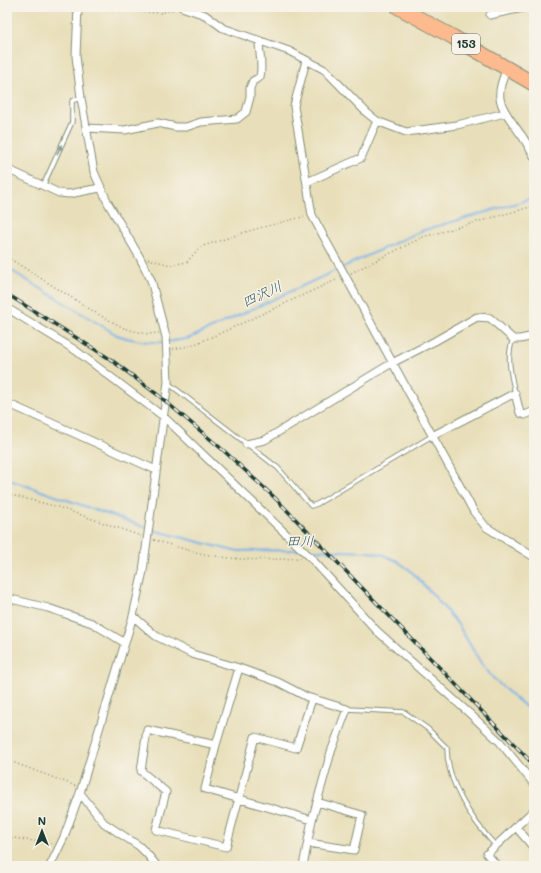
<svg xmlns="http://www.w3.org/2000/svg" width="541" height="873" viewBox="0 0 541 873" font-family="Mali,'Klee One',sans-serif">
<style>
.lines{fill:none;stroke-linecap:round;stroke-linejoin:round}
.stream{stroke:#77b1e7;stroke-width:2}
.lane-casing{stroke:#848e77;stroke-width:5.5}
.street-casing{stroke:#848e77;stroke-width:9}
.highway-casing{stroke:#848e77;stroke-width:16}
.path{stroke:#848e77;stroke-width:1.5;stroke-dasharray:1 3;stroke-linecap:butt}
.lane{stroke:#fff;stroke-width:3.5}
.street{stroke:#fff;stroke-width:7}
.highway{stroke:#fcba8e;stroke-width:14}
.rail-casing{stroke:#1f3d34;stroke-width:3.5}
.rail{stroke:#f7f3e8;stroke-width:2;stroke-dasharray:6;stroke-linecap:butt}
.oneway{fill:#8f9e9a}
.labels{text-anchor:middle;stroke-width:3;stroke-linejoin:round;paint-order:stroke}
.shield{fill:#f7f3e8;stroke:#60746a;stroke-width:1}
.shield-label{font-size:12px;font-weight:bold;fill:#1f3d34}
.water-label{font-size:14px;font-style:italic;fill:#355a61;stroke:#f7f3e8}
</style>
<rect width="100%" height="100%" fill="#f7f3e8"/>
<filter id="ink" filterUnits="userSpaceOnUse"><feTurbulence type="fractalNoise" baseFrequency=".025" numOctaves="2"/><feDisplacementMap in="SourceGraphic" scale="8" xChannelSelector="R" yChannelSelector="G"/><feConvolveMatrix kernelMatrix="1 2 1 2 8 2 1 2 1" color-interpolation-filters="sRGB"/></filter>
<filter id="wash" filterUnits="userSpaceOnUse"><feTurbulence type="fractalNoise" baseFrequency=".012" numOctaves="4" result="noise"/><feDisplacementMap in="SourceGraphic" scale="16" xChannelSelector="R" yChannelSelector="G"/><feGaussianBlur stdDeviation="0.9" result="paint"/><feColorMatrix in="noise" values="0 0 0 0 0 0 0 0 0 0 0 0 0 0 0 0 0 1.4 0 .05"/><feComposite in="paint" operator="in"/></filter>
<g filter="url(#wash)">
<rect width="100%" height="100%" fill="#e8dfba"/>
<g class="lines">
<path class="stream" d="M7 268 117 335C143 344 164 344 190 338L421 231 534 198
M7 479 153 530 234 551 300 550
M307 550 369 552 381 554 397 561 411 571 435 597 457 623 481 663 493 678 506 690 534 714"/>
</g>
</g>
<g filter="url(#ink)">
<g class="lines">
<defs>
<path id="lane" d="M43 186 72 122V101L80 98
M513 339C506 357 511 375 515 393
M168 383 278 468 311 506 317 504 432 436
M347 709 404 712 428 729 447 748C447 784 472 820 495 845"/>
<path id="street" d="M182 7 205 15 223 28 289 51 325 70 367 113 377 121 406 132 457 125 505 113
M490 15 528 7
M306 61 294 106 312 215 474 512 486 527 534 557
M507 69C492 100 502 107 519 132 525 139 529 148 534 156
M86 128 125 130 158 123 176 127H186L201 122 237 119 246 112 250 97V88L253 81 260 77C263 65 259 53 259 41
M7 169 59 193 69 194 100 188
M307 182 361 158 377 121
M7 308 75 350 164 417 310 557 377 631 469 713 500 742 534 784
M7 403 156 470
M432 436 515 393 520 413 525 415 534 411
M246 444 265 440 392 363 435 341 477 317 490 318 513 339H520L534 336
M7 598 48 608 92 623 125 643
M133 616 156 636 192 654 239 668 278 682 307 697 347 709 331 752 312 820 205 789 216 745 239 668
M216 745 147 730 141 771 166 792 156 830 226 847 255 737 296 748 312 699
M80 793 104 823 139 846 147 854 157 866
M516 827 534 848
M308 843 354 850 362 815 317 802
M50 866 64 837 80 793 133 616 143 571 168 382 166 337 151 280 139 256 108 203 94 172 81 98 76 56 78 7
M303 866 312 820
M497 866 487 854 534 810"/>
<path id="highway" d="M398 7 453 37 534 84"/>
</defs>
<use href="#lane" class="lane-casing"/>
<use href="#street" class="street-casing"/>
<use href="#highway" class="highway-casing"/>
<path class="path" d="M84 9 133 11 160 13 175 9
M7 257 101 316 124 328 134 331 149 334 159 333
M148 259 171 265 187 262 200 247 252 230 306 216
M351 273 423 237 534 206
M173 349 193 345 223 332 338 279
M7 494 55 506 141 536
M154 540C172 545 191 552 210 555 240 561 271 560 301 558
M7 760 76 786
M7 837 53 844"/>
<use href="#lane" class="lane"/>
<use href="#street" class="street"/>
<use href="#highway" class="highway"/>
<defs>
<path id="rail" d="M7 294 110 359 158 395 223 450 274 497 534 765"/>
</defs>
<use href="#rail" class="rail-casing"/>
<use href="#rail" class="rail"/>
</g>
<defs><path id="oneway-solid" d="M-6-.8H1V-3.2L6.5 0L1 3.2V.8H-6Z"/></defs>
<use class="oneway" href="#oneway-solid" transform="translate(59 150) rotate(-65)"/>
</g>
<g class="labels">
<rect class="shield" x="452" y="34" width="28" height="20" rx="3"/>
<g class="shield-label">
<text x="466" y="48">153</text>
</g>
<g class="water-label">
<text transform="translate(262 294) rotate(-25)" y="5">四沢川</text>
<text transform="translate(300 541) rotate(1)" y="5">田川</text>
</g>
</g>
<rect width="541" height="873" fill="none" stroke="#f7f3e8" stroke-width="24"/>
<g transform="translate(42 831)" stroke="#f7f3e8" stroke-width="3" paint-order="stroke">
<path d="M0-3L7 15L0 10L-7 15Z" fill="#1f3d34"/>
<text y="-6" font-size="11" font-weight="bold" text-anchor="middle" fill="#1f3d34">N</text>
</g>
</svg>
